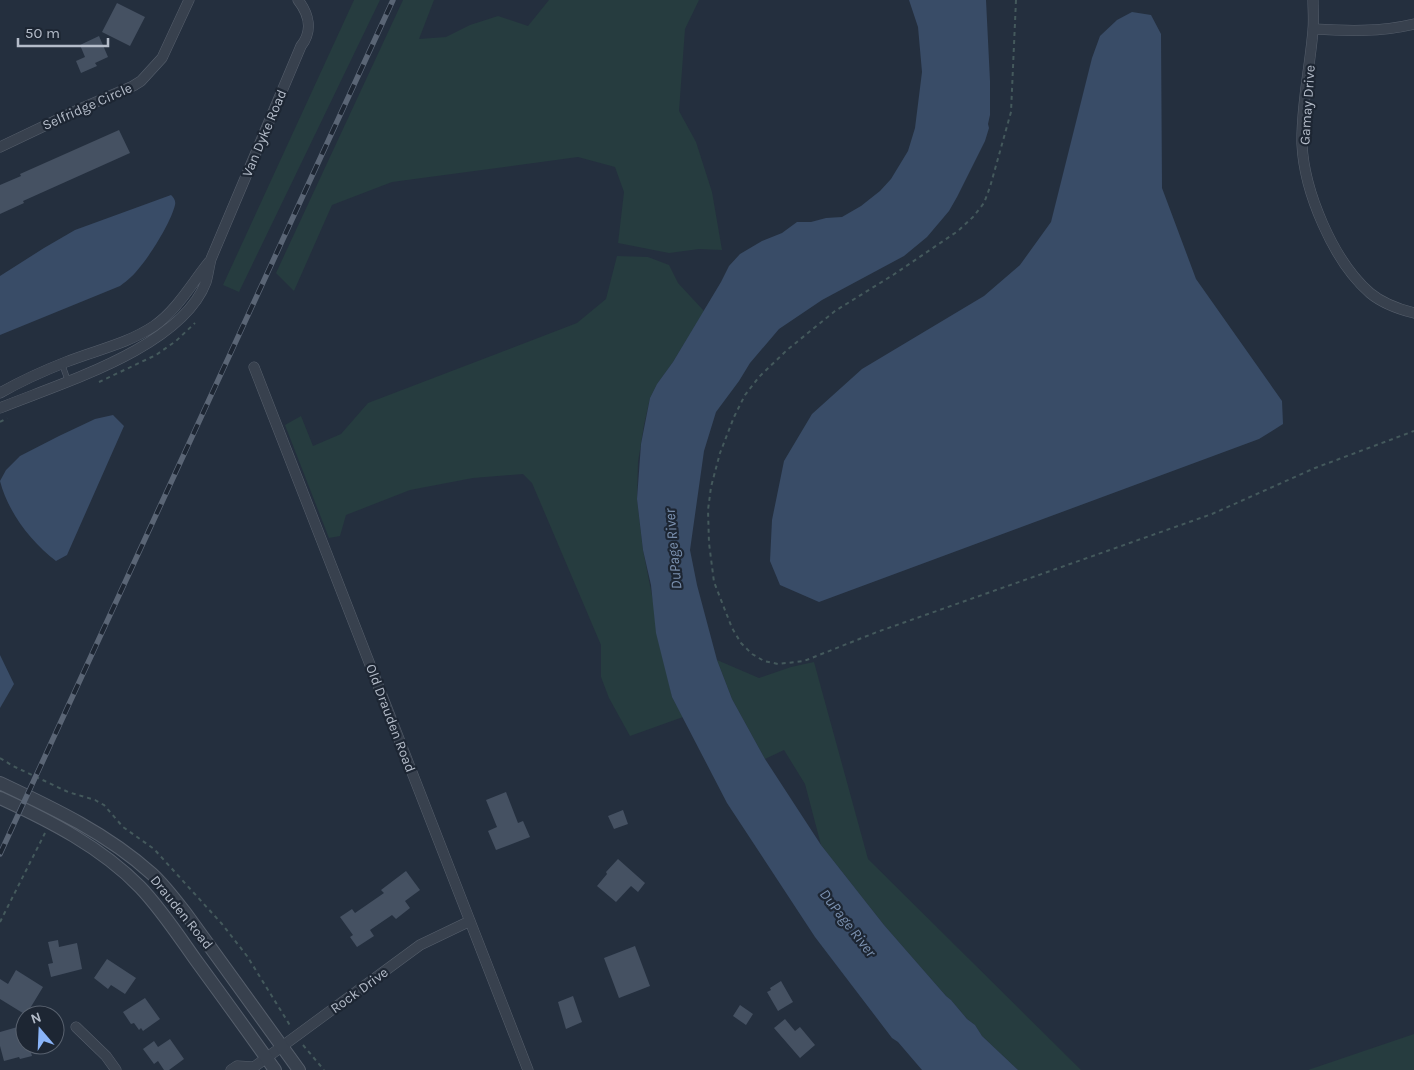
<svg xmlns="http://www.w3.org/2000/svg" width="1414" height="1070" viewBox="0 0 1414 1070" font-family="Karla,sans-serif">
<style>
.green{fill:#263c3f}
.water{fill:#394c67}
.building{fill:#455162}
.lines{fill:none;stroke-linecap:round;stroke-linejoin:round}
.service-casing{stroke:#565f6c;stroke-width:6}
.minor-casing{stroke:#565f6c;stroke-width:11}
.tertiary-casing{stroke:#565f6c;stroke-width:14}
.path{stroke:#44595c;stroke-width:2;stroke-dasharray:4 4;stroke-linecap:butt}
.service{stroke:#38414e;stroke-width:5}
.minor{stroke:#38414e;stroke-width:10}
.tertiary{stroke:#38414e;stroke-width:12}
.rail-casing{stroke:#5a6575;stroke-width:5.5}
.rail{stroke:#1d2633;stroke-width:4;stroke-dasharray:11;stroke-linecap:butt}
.labels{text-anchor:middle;stroke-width:4.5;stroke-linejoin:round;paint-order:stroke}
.street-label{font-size:14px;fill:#b4bcc9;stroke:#1d2633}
.water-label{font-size:15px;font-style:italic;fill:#7c92b1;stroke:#1d2633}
</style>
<rect width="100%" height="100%" fill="#242f3e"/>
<path class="green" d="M354 0H380L239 292 223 285Z
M403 0H434L419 39 446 37 470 25 498 16 528 26 549 0H699L685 29 679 111 696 142 712 192 722 250 699 249 669 253 618 243 624 192 615 167 578 157 392 182 332 205 294 291 276 273Z
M617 256 648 257 669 265 678 283 704 311 673 362 657 384 650 398 644 425 638 462 637 499 643 550 672 697 683 717 630 736 609 698 601 677V645L532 483 523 474 473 478 410 490 346 515 340 536 329 538 285 425 301 416 313 446 341 434 368 403 577 323 606 299Z
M717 660 759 678 791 667 814 662 868 859 1081 1070H1018L982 1036 975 1025 967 1019 951 1000 946 996 884 925 821 845 805 784 784 750 765 759 732 699Z
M1414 1034V1070H1308Z"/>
<path class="water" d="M909 0H986L990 81V115L988 124 989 128 985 141 957 197 949 211 927 237 904 256 822 300 779 329 750 363 739 381 716 412 704 451 690 550 697 585 717 660 732 699 765 759 821 845 884 925 946 996 951 1000 967 1019 975 1025 982 1036 1018 1070H922L898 1042 892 1038 815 937 727 803 672 697 656 633 651 585 643 550 637 499 641 444 650 398 657 384 673 362 721 282 729 266 740 254 762 241 782 233 797 222H811L826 218 842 217 861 206 880 191 891 179 908 151 915 128 922 72 918 27Z
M1132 12 1151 15 1161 34 1162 188 1196 279 1282 401 1283 424 1259 439 819 602 780 585 770 561 772 520 784 461 812 414 862 369 984 296 1020 265 1051 222 1092 58 1100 36 1117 20Z
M171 195C174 198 176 201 175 205 171 222 151 254 140 267 134 275 128 280 120 286L0 335V276L44 248 75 230Z
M113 415 124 426 67 555 56 561C31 542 8 512 0 481L6 470 20 456 59 436 95 419Z
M0 655 14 684 0 708Z"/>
<path class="building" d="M117 3 145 17 130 46 102 32Z
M99 36 108 57 95 63 97 66 81 73 76 61 85 57 80 45Z
M119 130 130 153 23 201 24 203 0 214V185L21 176 20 174Z
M506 792 518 823 523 821 530 837 496 850 488 831 497 827 486 800Z
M623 810 628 824 614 829 608 816Z
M618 859 645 883 638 892 631 886 616 902 597 886 607 874 606 872Z
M406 871 420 890 405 901 410 908 396 919 392 915 370 930 374 936 357 947 350 937 353 935 340 917 352 909 355 913 384 893 381 890Z
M58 940 59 947 77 943 82 969 51 977 48 964 53 963 48 942Z
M635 946 650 986 619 998 604 958Z
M107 959 136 978 125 994 111 985 108 989 94 978Z
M16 970 43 987 26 1015 0 999V979L8 984Z
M781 981 793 1002 778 1011 767 992 771 990 770 988Z
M573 996 582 1022 566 1029 558 1002Z
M145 998 160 1019 143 1031 141 1028 139 1030 134 1023 131 1024 123 1012Z
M740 1005 753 1014 746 1025 733 1016Z
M785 1019 795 1031 800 1027 815 1045 800 1058 774 1028Z
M21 1026 25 1045H29L32 1056 20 1059 19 1057 4 1061 0 1046V1032Z
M170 1039 184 1059 169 1070H164L158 1061 154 1064 143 1049 154 1041 158 1047Z"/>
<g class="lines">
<defs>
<path id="service" d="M62 364 68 381"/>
<path id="minor" d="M1313 0C1313 10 1314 20 1313 30 1310 68 1301 106 1302 144 1304 191 1333 261 1370 293 1382 303 1398 309 1414 313
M1313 29C1348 31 1380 32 1414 24
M0 147 82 108 133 86 141 81 162 58 189 0
M254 367 528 1070
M0 393C21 381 43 371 66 362 96 350 127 344 154 326 177 310 192 283 209 262
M0 408C61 383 181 348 206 282 208 275 209 267 211 259L301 46C313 31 309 14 298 0
M76 1027 106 1056 116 1070
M231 1070 237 1066 254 1067
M253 1070 254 1067 420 945 470 921"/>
<path id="tertiary" d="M0 783C53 808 108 834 152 874 165 886 176 901 187 915L299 1070
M0 798C50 821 101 847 140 887 161 909 178 935 195 959 222 996 249 1033 275 1070"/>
</defs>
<use href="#service" class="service-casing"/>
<use href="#minor" class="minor-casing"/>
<use href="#tertiary" class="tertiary-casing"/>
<path class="path" d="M1016 0 1011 112 990 187 984 203 973 217 958 231 893 275 835 311 787 350 759 377 745 395 734 417 720 453 711 487 708 510 709 543 714 582 732 628 741 643 752 654 764 661 778 664 804 661 877 632 1212 514 1315 468 1414 431
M99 382 156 355 176 341 195 323
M0 422 7 418
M0 758 13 766 68 792 95 800 104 805 123 827 154 849 222 924 247 956 291 1027
M0 922 45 833
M303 1045 324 1070"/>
<use href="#service" class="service"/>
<use href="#minor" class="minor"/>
<use href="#tertiary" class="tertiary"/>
<defs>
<path id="rail" d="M0 854 393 0"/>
</defs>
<use href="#rail" class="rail-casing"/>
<use href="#rail" class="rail"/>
</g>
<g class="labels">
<g class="street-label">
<text transform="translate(1307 105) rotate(-86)" y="5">Gamay Drive</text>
<text transform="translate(87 106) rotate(-24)" y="5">Selfridge Circle</text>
<text transform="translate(264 133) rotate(-67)" y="5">Van Dyke Road</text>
<text transform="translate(391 718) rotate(69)" y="5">Old Drauden Road</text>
<text transform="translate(182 912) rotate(51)" y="5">Drauden Road</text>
<text transform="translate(359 990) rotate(-36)" y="5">Rock Drive</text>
</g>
<g class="water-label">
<text transform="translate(673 549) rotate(-95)" y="5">DuPage River</text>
<text transform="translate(848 923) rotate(52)" y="5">DuPage River</text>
</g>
</g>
<g transform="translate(40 1030) rotate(341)"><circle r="24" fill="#1d2633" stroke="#59626f"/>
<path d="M0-4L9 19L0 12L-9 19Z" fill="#8ab4f8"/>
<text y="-8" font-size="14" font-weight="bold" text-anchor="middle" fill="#b4bcc9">N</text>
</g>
<path d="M18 38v8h90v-8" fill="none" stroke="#b4bcc9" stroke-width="2.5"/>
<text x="25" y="38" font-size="15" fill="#b4bcc9" stroke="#1d2633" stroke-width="4" paint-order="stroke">50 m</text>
</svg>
